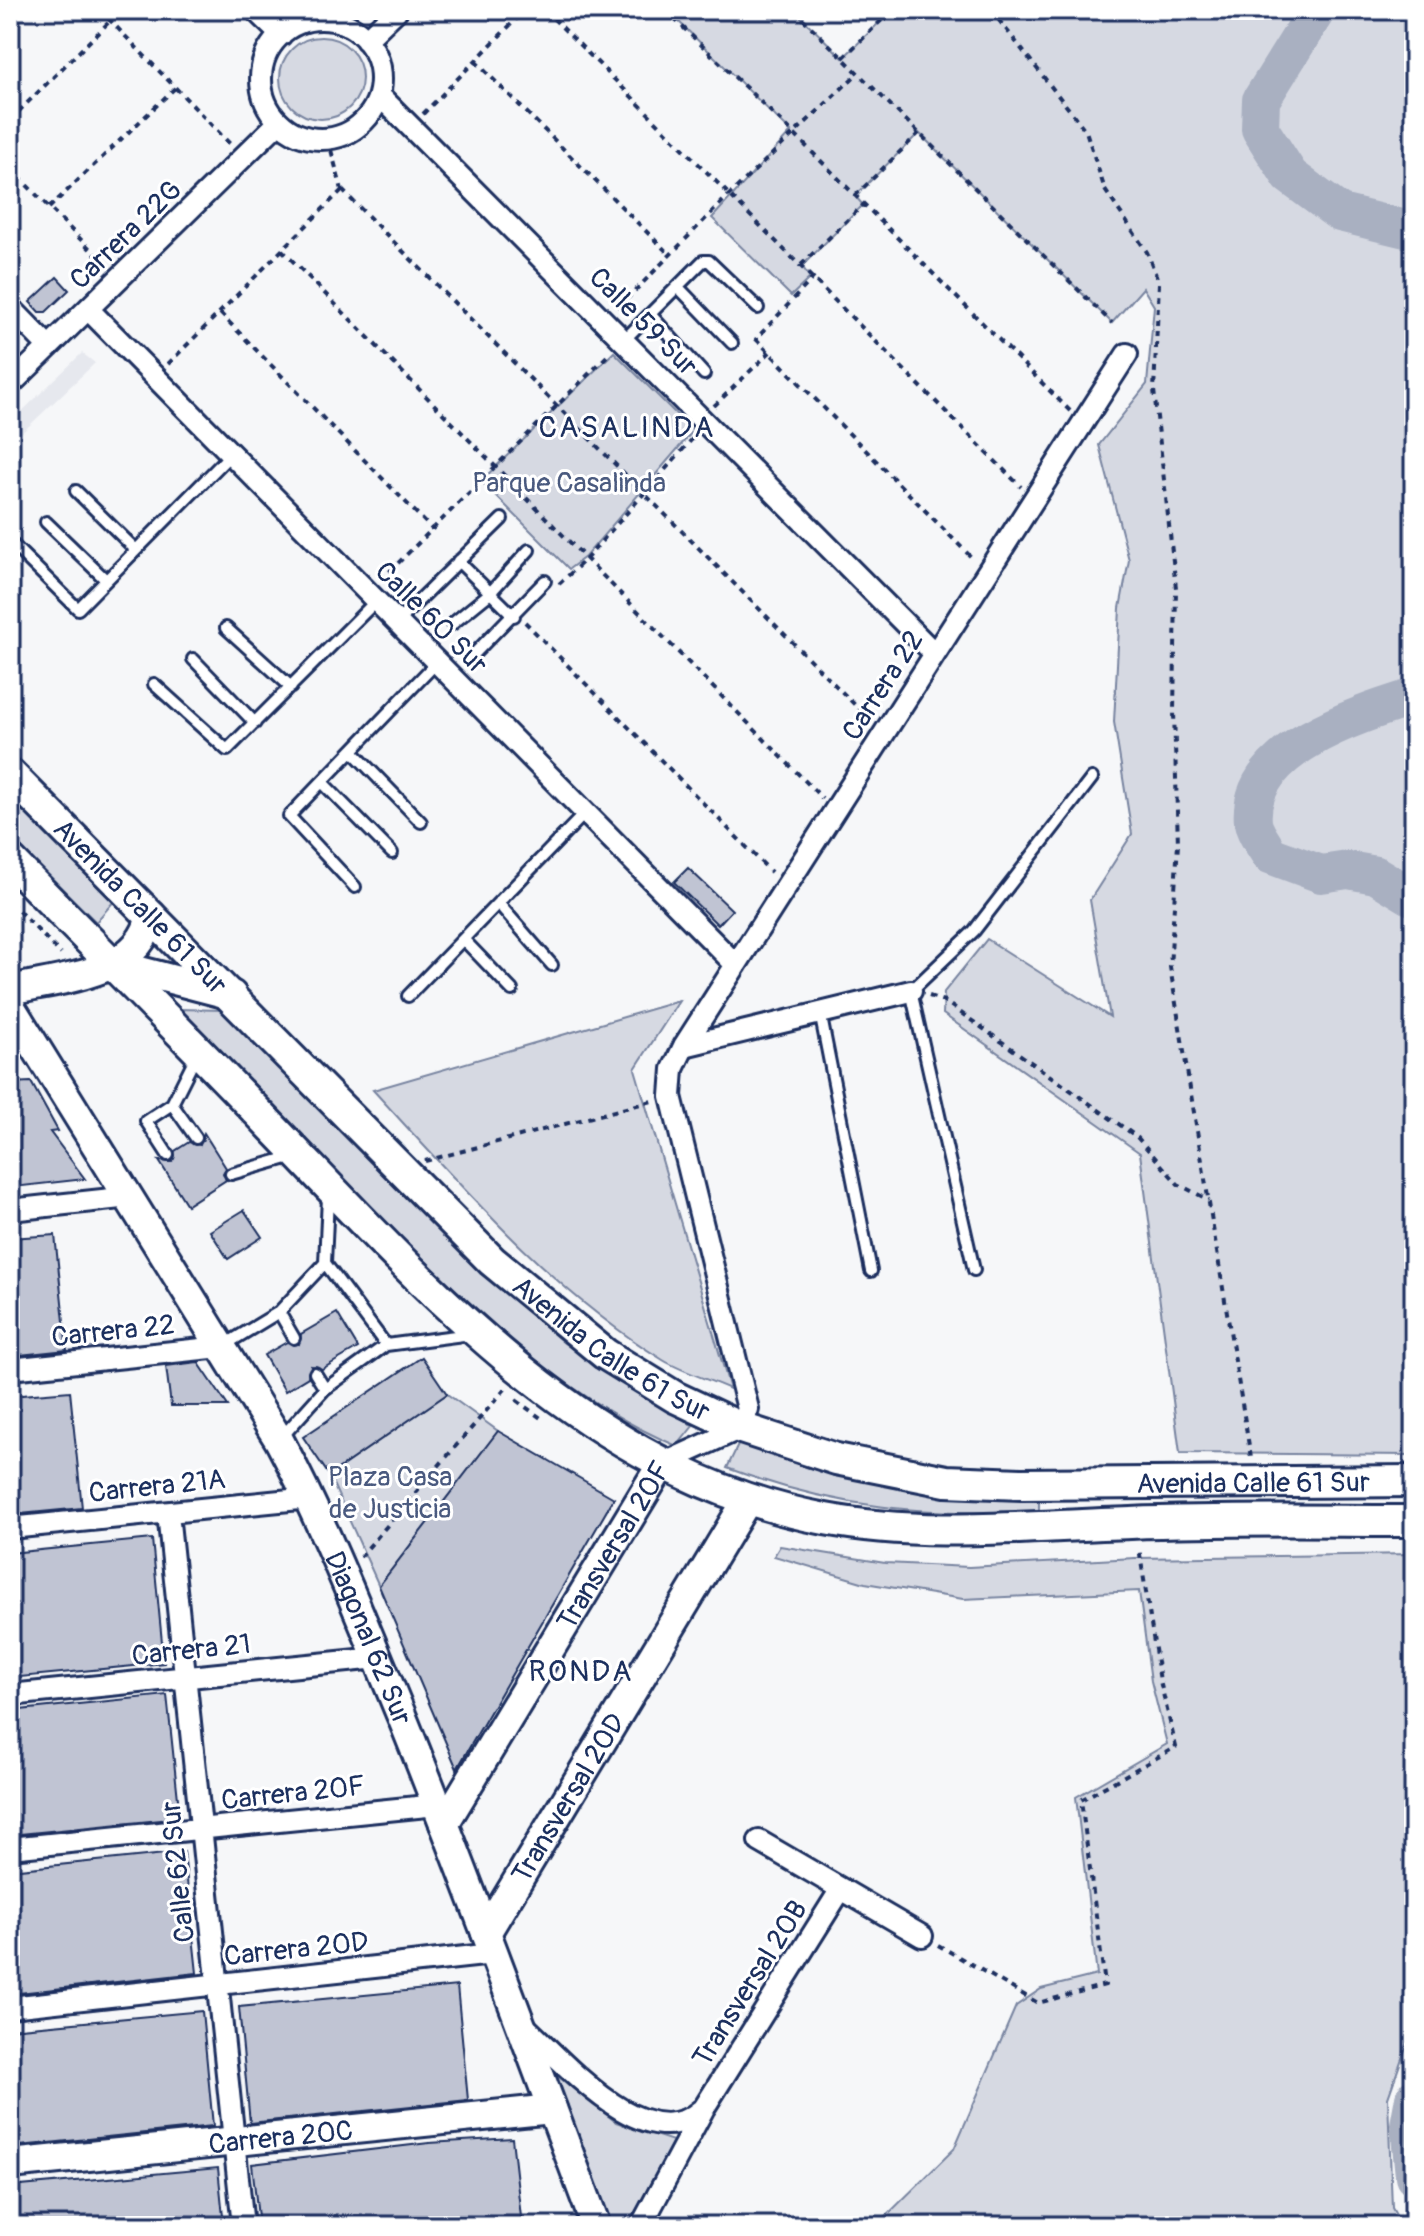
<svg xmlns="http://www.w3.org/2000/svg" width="1424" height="2236" viewBox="0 0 1424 2236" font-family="Pangolin,sans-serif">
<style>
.built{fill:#e6e8ee}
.green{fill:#d6d9e2;stroke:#7884a0;stroke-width:2}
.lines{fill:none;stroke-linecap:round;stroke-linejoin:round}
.river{stroke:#a9b0c1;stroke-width:38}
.building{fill:#c0c4d3;stroke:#1b2f5e;stroke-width:2}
.lane-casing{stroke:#1b2f5e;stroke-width:16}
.street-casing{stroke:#1b2f5e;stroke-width:26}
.secondary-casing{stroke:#1b2f5e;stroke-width:34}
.primary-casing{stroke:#1b2f5e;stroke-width:36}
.path{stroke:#1b2f5e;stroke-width:4;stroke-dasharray:6 6;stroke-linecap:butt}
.lane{stroke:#fff;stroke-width:10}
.street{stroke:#fff;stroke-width:20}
.secondary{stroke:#fff;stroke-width:28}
.primary{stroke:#fff;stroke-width:30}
.labels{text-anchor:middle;stroke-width:6;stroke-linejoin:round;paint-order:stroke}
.street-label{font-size:28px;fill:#1b2f5e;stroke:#fff}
.park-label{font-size:28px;fill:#4a5a7f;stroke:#fff}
.neighbourhood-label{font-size:30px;letter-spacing:2px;fill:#1b2f5e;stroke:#fff}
</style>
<rect width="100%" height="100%" fill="#f6f7f9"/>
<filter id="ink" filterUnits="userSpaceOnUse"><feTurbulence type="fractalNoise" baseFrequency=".0125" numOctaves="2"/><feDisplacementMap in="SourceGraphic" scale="16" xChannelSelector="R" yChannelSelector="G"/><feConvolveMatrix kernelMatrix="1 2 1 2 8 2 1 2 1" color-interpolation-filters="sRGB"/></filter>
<g filter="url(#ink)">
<path class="built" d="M82 353 95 363 10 444V423Z"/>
<path class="green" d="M667 10H794L843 58 892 10H1414V1455L1180 1453 1140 1153 943 1014 944 992 987 939 1110 1017 1090 900 1132 834 1114 722 1120 608 1129 560 1099 445 1147 384 1154 306 1143 288 1112 323 919 133 855 196 863 205 802 266 810 278 791 296 712 218 791 132Z
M280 78a41 41 0 1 1 82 0a41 41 0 1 1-82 0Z
M614 352 693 431 585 557 569 569 481 481Z
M10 795 115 900 96 922 10 837Z
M679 1001 635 1069 730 1389C708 1379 683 1372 663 1360 551 1291 461 1186 373 1090Z
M177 1009 226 1010 512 1298 564 1343 693 1426 677 1446C576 1404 493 1326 415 1251 334 1173 257 1090 177 1009Z
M447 1394 498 1431 379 1586 329 1475Z
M740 1441C841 1481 931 1495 1039 1499V1512C924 1515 837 1509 727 1468Z
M780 1546 885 1563 969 1567 1135 1558 1414 1554V2024L1388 2098 1392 2208 1402 2226H876L954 2149 1016 2006 1041 1989 1097 1975 1076 1797 1167 1744 1151 1681 1139 1591 963 1599 865 1583 774 1556Z
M551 2071 616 2122 673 2141 628 2226H608Z"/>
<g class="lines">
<path class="river" d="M1317 10 1261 100 1260 129 1290 176 1340 213 1414 231
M1414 697C1360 714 1246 749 1253 822 1254 832 1265 846 1270 855L1321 874 1348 870 1376 875 1414 898
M1414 2098 1409 2125 1414 2176"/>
</g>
<path class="building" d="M57 277 69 290 46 312H39L30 302Z
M688 868 732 910 718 925 674 882Z
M31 1082 58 1131 50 1132 85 1179 14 1187 10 1083Z
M204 1133 226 1168 223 1173 226 1180 187 1205 159 1161 172 1162 175 1151 189 1142 200 1145Z
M244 1210 262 1237 228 1259 210 1231Z
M55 1235 67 1350 10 1356V1238Z
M337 1313 358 1348 322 1369 311 1366 308 1377 285 1391 264 1355 287 1342 299 1344 301 1334Z
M422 1357 447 1394 329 1475 303 1437Z
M198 1362 228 1406H171L166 1366Z
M70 1391 82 1508 10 1515V1396Z
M498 1431 614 1498 457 1769 379 1586Z
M152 1539 164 1663 10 1678V1553Z
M167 1695 180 1818 10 1835V1711Z
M184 1852 197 1973 10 1994V1870Z
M457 1986 468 2100 250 2123 239 2007Z
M202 2011 213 2126 10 2147V2029Z
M512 2138 522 2226H259L252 2164 429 2143Z
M218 2168 224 2226H10V2187Z"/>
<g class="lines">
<defs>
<path id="lane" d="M678 287 732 343
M651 315 704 374
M624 340 703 261H709L758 308
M76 491 136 550
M46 522 106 580
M13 545 78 609 231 454
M458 561 514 616
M397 622 502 519
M452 624 489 594 529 550
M226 628 291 687
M474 654 545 581
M193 659 255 723
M154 684 227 750 376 601
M352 751 421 822
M322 782 392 853
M355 887 289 816 437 662
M498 903 552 965
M463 939 512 990
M408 996 586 812
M820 1012 871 1271
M172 1104 196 1056
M168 1155 146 1121 172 1104 196 1138
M231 1174 294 1156
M325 1263 386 1345
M974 1270 911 991 974 931 1092 778
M279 1312 294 1338
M223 1346 279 1312 325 1263 328 1197
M315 1373 325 1389
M280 1439 325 1389 386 1345 471 1334"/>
<path id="street" d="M255 10 281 35
M261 79a60 60 0 1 1 120 0a60 60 0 1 1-120 0Z
M366 40 397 10
M380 96 935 654
M10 307 49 347
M88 309 736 965
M10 385 279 122
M684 1046 911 991
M10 1210 130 1197
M10 1369 221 1347
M662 1464 741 1428 748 1409 671 1096 673 1069 684 1046 1127 354
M168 1513 243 2226
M10 1528 310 1498
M10 1695 378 1658
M759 1841 922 1936
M10 1848 437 1805
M10 2007 493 1954
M521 2023C561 2058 645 2161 701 2110
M641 2226 704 2108 841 1889"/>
<g id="secondary">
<path d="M113 964 232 995"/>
<path d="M10 990C60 978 140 976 151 915"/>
<path id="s1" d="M10 1006 279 1440C327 1530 363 1623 402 1717 470 1885 532 2056 596 2226"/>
<path id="s2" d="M444 1824 662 1464"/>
<path id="s3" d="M486 1933 748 1499"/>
<path id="s4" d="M10 2164 552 2109"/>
</g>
<g id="primary">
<path id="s5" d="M10 774 492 1261 605 1354 675 1397 741 1428 836 1459 946 1481 1021 1484 1414 1481"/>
<path d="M10 860C97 949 186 1037 272 1127 430 1291 589 1475 825 1519 927 1538 1028 1526 1131 1523 1225 1519 1320 1521 1414 1521"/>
</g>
</defs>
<use href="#lane" class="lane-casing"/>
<use href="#street" class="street-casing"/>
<use href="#secondary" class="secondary-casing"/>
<use href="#primary" class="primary-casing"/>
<path class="path" d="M100 10 230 144
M545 10 1021 487
M665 10 794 134 1070 411
M794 10 1112 323
M991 10 1086 131 1105 190 1147 252 1159 283 1154 390 1176 588 1174 712 1178 844 1170 967 1251 1458
M843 58 892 10
M475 61 670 255
M423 114 525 10
M10 120 110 21
M328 139 342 190
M10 168 106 265
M342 190 871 721
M855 196 919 133
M49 208 175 88
M282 250 822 798
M801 265 863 205
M814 277 756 339 973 559
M618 308 729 195 857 74
M220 313 432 529
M168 364 342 190
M714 406 770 352
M381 580 610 353
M559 584 586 559 694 437
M525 622 771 872
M10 902 61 954
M929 996 944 1001 1137 1137 1178 1184 1209 1200
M425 1161 652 1101
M516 1400 541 1418
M360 1557 506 1388
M938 1945 1038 2003 1105 1985 1081 1800 1176 1747 1160 1681 1139 1548"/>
<use href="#lane" class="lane"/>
<use href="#street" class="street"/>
<use href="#secondary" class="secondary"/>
<use href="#primary" class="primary"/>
</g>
</g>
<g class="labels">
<g class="street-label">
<text transform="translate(125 234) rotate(-44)" y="10">Carrera 22G</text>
<text transform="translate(644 321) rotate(45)" y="10">Calle 59 Sur</text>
<text transform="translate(432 617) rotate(45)" y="10">Calle 60 Sur</text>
<text transform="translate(882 685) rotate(-57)" y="10">Carrera 22</text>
<text dy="10" stroke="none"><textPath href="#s5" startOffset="186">Avenida Calle 61 Sur</textPath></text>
<text transform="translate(113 1330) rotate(-6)" y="10">Carrera 22</text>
<text dy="10" stroke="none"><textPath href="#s5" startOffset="834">Avenida Calle 61 Sur</textPath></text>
<text dy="10" stroke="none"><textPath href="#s5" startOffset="1506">Avenida Calle 61 Sur</textPath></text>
<text transform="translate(157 1485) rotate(-6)" y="10">Carrera 21A</text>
<text dy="10" stroke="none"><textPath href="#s2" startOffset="326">Transversal 20F</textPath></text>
<text dy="10" stroke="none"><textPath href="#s1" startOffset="728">Diagonal 62 Sur</textPath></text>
<text transform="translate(191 1649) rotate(-6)" y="10">Carrera 21</text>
<text transform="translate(293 1792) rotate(-6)" y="10">Carrera 20F</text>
<text dy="10" stroke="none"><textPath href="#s3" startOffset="158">Transversal 20D</textPath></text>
<text transform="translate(177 1872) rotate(-96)" y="10">Calle 62 Sur</text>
<text transform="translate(296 1948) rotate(-6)" y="10">Carrera 20D</text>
<text transform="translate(749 1983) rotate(-58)" y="10">Transversal 20B</text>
<text dy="10" stroke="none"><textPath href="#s4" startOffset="272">Carrera 20C</textPath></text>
</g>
<g class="park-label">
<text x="569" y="492">Parque Casalinda</text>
<text x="390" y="1486">Plaza Casa<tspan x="390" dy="32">de Justicia</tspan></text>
</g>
<g class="neighbourhood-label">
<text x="627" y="437">CASALINDA</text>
<text x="581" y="1681">RONDA</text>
</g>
</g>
<rect width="1424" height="2236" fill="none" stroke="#fff" stroke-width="40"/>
<rect x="20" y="20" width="1384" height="2196" fill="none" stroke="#1b2f5e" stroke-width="3" filter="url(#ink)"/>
</svg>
